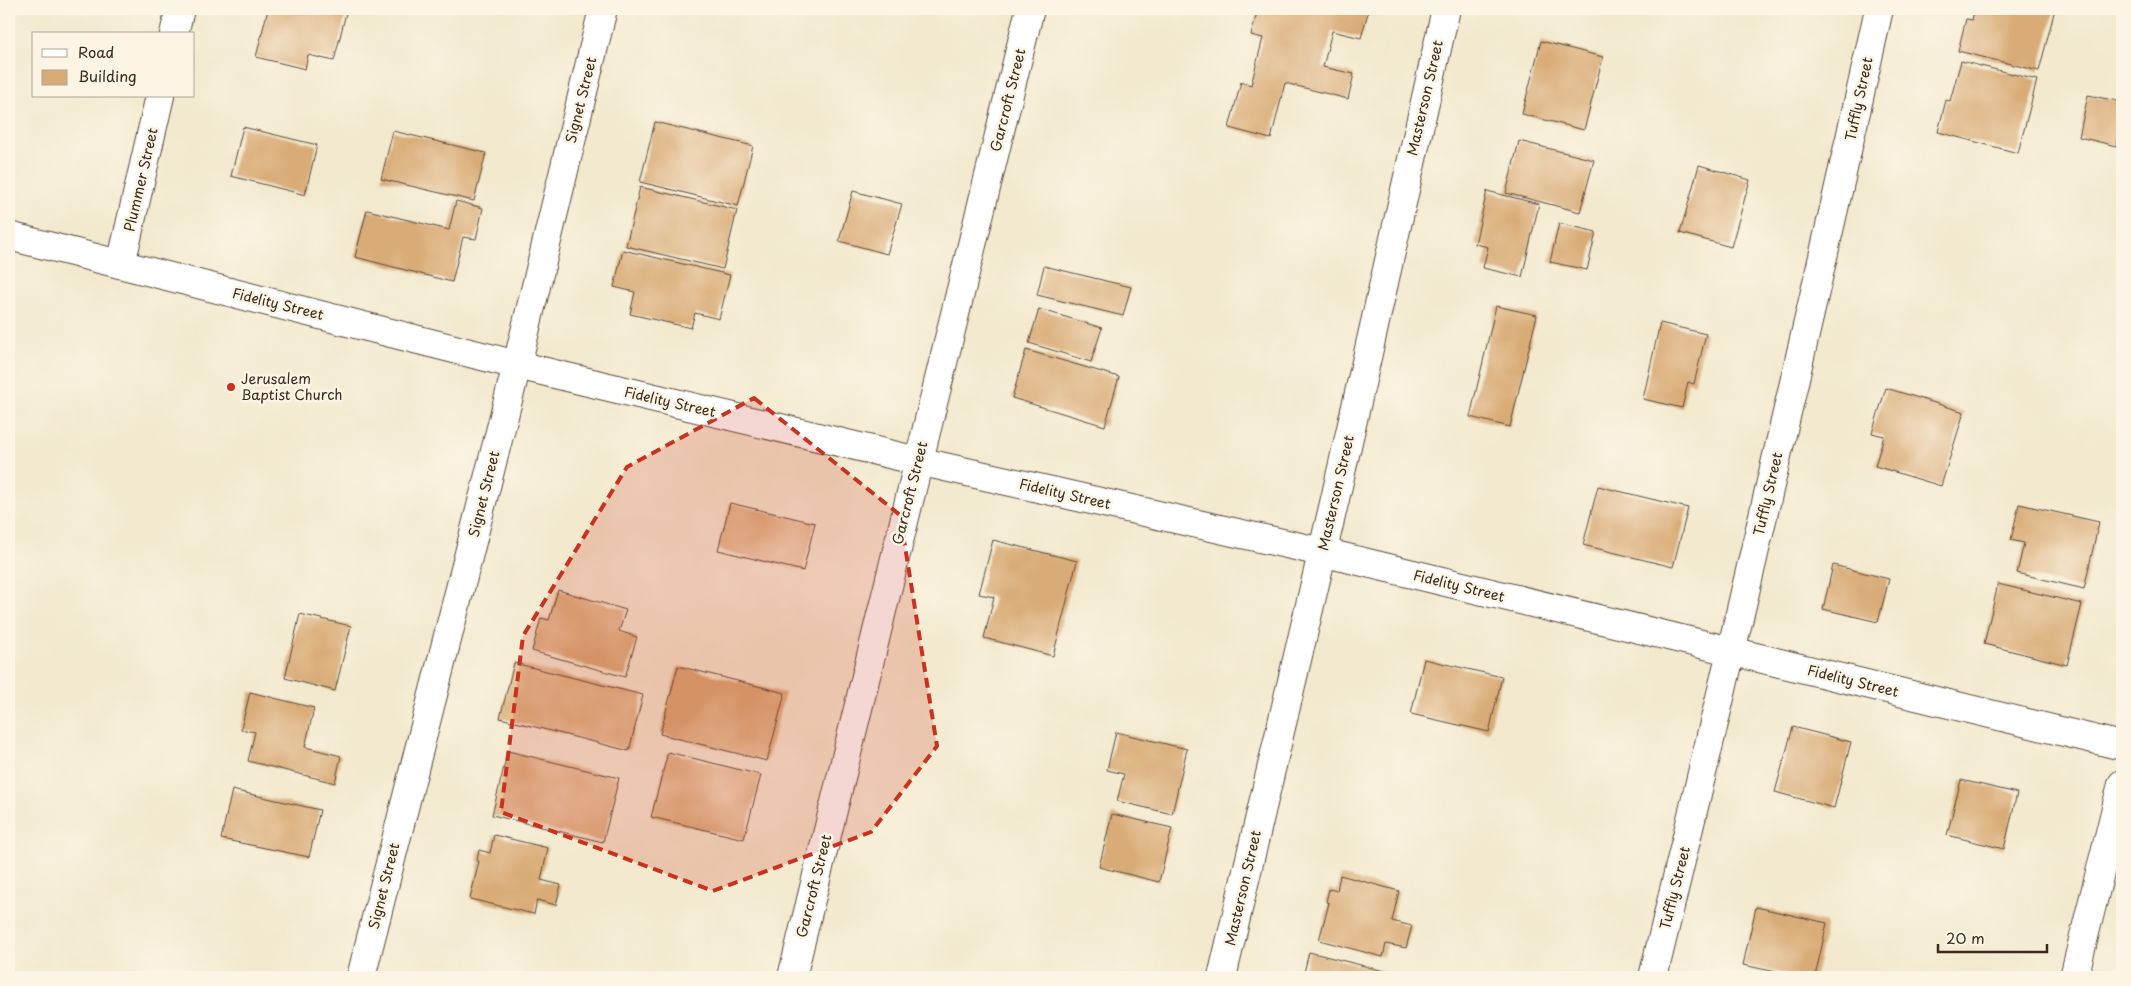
<svg xmlns="http://www.w3.org/2000/svg" width="2131" height="986" viewBox="0 0 2131 986" font-family="'Playpen Sans',sans-serif">
<style>
.building{fill:#d9ac77}
.lines{fill:none;stroke-linecap:round;stroke-linejoin:round}
.minor-casing{stroke:#564738;stroke-width:30}
.major-casing{stroke:#564738;stroke-width:30}
.minor{stroke:#fff;stroke-width:28}
.major{stroke:#fff;stroke-width:28}
.marked{fill:#c8321e;fill-opacity:0.2;stroke:#c8321e;stroke-width:4;stroke-dasharray:10 6;stroke-linejoin:round}
.poi-dot{fill:#c8321e;stroke:#fcf5e5;stroke-width:2}
.labels{text-anchor:middle;stroke-width:5;stroke-linejoin:round;paint-order:stroke}
.street-label{font-size:14px;fill:#3b2a1e;stroke:#fcf5e5}
.poi-label{font-size:14px;fill:#3b2a1e;stroke:#fcf5e5;text-anchor:start}
</style>
<rect width="100%" height="100%" fill="#fcf5e5"/>
<filter id="ink" filterUnits="userSpaceOnUse"><feTurbulence type="fractalNoise" baseFrequency=".02" numOctaves="2"/><feDisplacementMap in="SourceGraphic" scale="10" xChannelSelector="R" yChannelSelector="G"/><feConvolveMatrix kernelMatrix="1 2 1 2 8 2 1 2 1" color-interpolation-filters="sRGB"/></filter>
<filter id="wash" filterUnits="userSpaceOnUse"><feTurbulence type="fractalNoise" baseFrequency=".0096" numOctaves="4" result="noise"/><feDisplacementMap in="SourceGraphic" scale="20" xChannelSelector="R" yChannelSelector="G"/><feGaussianBlur stdDeviation="1.12" result="paint"/><feColorMatrix in="noise" values="0 0 0 0 0 0 0 0 0 0 0 0 0 0 0 0 0 1.4 0 .05"/><feComposite in="paint" operator="in"/></filter>
<g filter="url(#wash)">
<rect width="100%" height="100%" fill="#f2e9ce"/>
<g id="blocks">
<path class="building" d="M268 9H347L334 61 308 55 305 69 256 57Z
M1258 9H1369L1361 38 1332 31 1323 67 1354 74 1348 99 1285 83 1271 139 1229 128 1241 82 1251 85 1263 38 1251 35Z
M1974 9H2055L2039 71 1958 51 1966 19 1972 20Z
M1541 41 1603 57 1584 130 1522 114Z
M1961 61 2037 80 2018 153 1938 132 1946 100 1950 101Z
M2088 95 2122 102V118L2116 146 2079 137Z
M655 122 753 146 738 206 640 182Z
M243 127 317 145 305 195 231 176Z
M393 131 486 153 474 201 381 179Z
M1519 141 1594 160 1580 212 1506 193Z
M1699 165 1750 180 1731 247 1680 233Z
M640 187 737 210 723 269 626 246Z
M853 191 902 204 887 254 839 241Z
M1487 191 1539 204 1522 277 1483 268 1488 247 1475 244Z
M456 201 483 208 476 239 463 237 452 282 355 257 367 210 449 230Z
M1559 223 1596 232 1587 270 1550 262Z
M623 250 730 275 719 319 695 313 691 328 630 314 635 292 614 287Z
M1044 266 1131 287 1123 316 1037 295Z
M1496 306 1537 315 1510 427 1470 417Z
M1039 309 1102 328 1091 362 1029 343Z
M1660 323 1706 334 1694 384 1688 382 1682 408 1643 399Z
M1026 350 1119 377 1105 426 1012 398Z
M1886 388 1964 412 1941 486 1875 466 1884 436 1872 433Z
M1598 486 1688 508 1673 567 1583 545Z
M730 503 815 523 803 571 718 550Z
M2019 504 2099 522 2084 589 2017 573 2024 543 2011 540Z
M993 540 1077 561 1053 656 984 638 994 597 979 594Z
M1833 565 1889 579 1878 622 1823 609Z
M1998 584 2082 604 2067 665 1984 644Z
M558 590 626 610 619 631 637 637 625 677 532 651 541 618 549 620Z
M300 614 351 626 335 691 285 678Z
M1424 659 1502 677 1489 732 1411 714Z
M514 663 643 695 629 751 500 718Z
M678 666 785 693 767 761 660 734Z
M250 692 314 708 305 747 341 756 335 783 248 761 255 732 241 729Z
M1793 727 1851 742 1834 808 1775 792Z
M1116 732 1187 749 1172 814 1117 801 1124 774 1107 770Z
M508 751 619 778 603 842 492 815Z
M668 752 761 775 744 839 651 817Z
M1961 780 2017 793 2004 849 1947 835Z
M232 790 320 810 309 857 221 839Z
M1112 814 1172 828 1159 882 1099 867Z
M494 835 548 848 541 880 561 885 556 905 537 900 534 914 470 899 479 861H477L479 850 490 853Z
M1340 875 1399 891 1392 921 1412 926 1406 948 1386 944 1383 957 1319 940 1329 903 1326 902 1329 889 1337 891Z
M1756 907 1827 923 1815 977H1800L1743 965Z
M1309 952 1400 975V977H1303Z"/>
</g>
</g>
<g filter="url(#ink)">
<use href="#blocks" fill-opacity="0" stroke="#564738" stroke-width="1"/>
<g class="lines">
<defs>
<path id="minor" d="M174 34 180 9
M121 264 160 96
M361 977 517 365 603 9
M792 977 1030 9
M1222 977 1335 499 1446 9
M1653 977C1731 655 1807 332 1879 9
M2074 977 2122 784"/>
<path id="major" d="M9 236 517 365 918 461 1322 552 2122 746"/>
</defs>
<use href="#minor" class="minor-casing"/>
<use href="#major" class="major-casing"/>
<use href="#minor" class="minor"/>
<use href="#major" class="major"/>
</g>
</g>
<path class="marked" d="M754 398 900 515 937 746 871 832 713 891 501 812 523 636 627 467Z"/>
<circle class="poi-dot" cx="231" cy="387" r="5"/>
<g class="labels">
<g class="street-label">
<text transform="translate(1425 98) rotate(-77)" y="5">Masterson Street</text>
<text transform="translate(1859 99) rotate(-78)" y="5">Tuffly Street</text>
<text transform="translate(581 100) rotate(-76)" y="5">Signet Street</text>
<text transform="translate(1008 100) rotate(-76)" y="5">Garcroft Street</text>
<text transform="translate(141 180) rotate(-77)" y="5">Plummer Street</text>
<text transform="translate(278 304) rotate(14)" y="5">Fidelity Street</text>
<text transform="translate(670 402) rotate(13)" y="5">Fidelity Street</text>
<text transform="translate(910 493) rotate(-76)" y="5">Garcroft Street</text>
<text transform="translate(1336 493) rotate(-77)" y="5">Masterson Street</text>
<text transform="translate(484 494) rotate(-76)" y="5">Signet Street</text>
<text transform="translate(1065 494) rotate(13)" y="5">Fidelity Street</text>
<text transform="translate(1768 494) rotate(-77)" y="5">Tuffly Street</text>
<text transform="translate(1459 586) rotate(14)" y="5">Fidelity Street</text>
<text transform="translate(1853 681) rotate(14)" y="5">Fidelity Street</text>
<text transform="translate(384 886) rotate(-76)" y="5">Signet Street</text>
<text transform="translate(814 886) rotate(-76)" y="5">Garcroft Street</text>
<text transform="translate(1243 888) rotate(-77)" y="5">Masterson Street</text>
<text transform="translate(1675 888) rotate(-76)" y="5">Tuffly Street</text>
</g>
<g class="poi-label">
<text x="241" y="384">Jerusalem<tspan x="241" dy="16">Baptist Church</tspan></text>
</g>
</g>
<rect width="2131" height="986" fill="none" stroke="#fcf5e5" stroke-width="30"/>
<rect x="32" y="32" width="162" height="65" fill="#fcf5e5" stroke="#afa495"/>
<rect x="42" y="49" width="25" height="8" fill="#ffffff" stroke="#afa495"/>
<text x="78" y="58" font-size="15" fill="#3b2a1e">Road</text>
<rect x="42" y="70" width="25" height="15" fill="#d9ac77" stroke="#afa495"/>
<text x="78" y="82" font-size="15" fill="#3b2a1e">Building</text>
<path d="M1938 944v8h109v-8" fill="none" stroke="#3b2a1e" stroke-width="2.5"/>
<text x="1946" y="944" font-size="15" fill="#3b2a1e" stroke="#fcf5e5" stroke-width="4" paint-order="stroke">20 m</text>
</svg>
